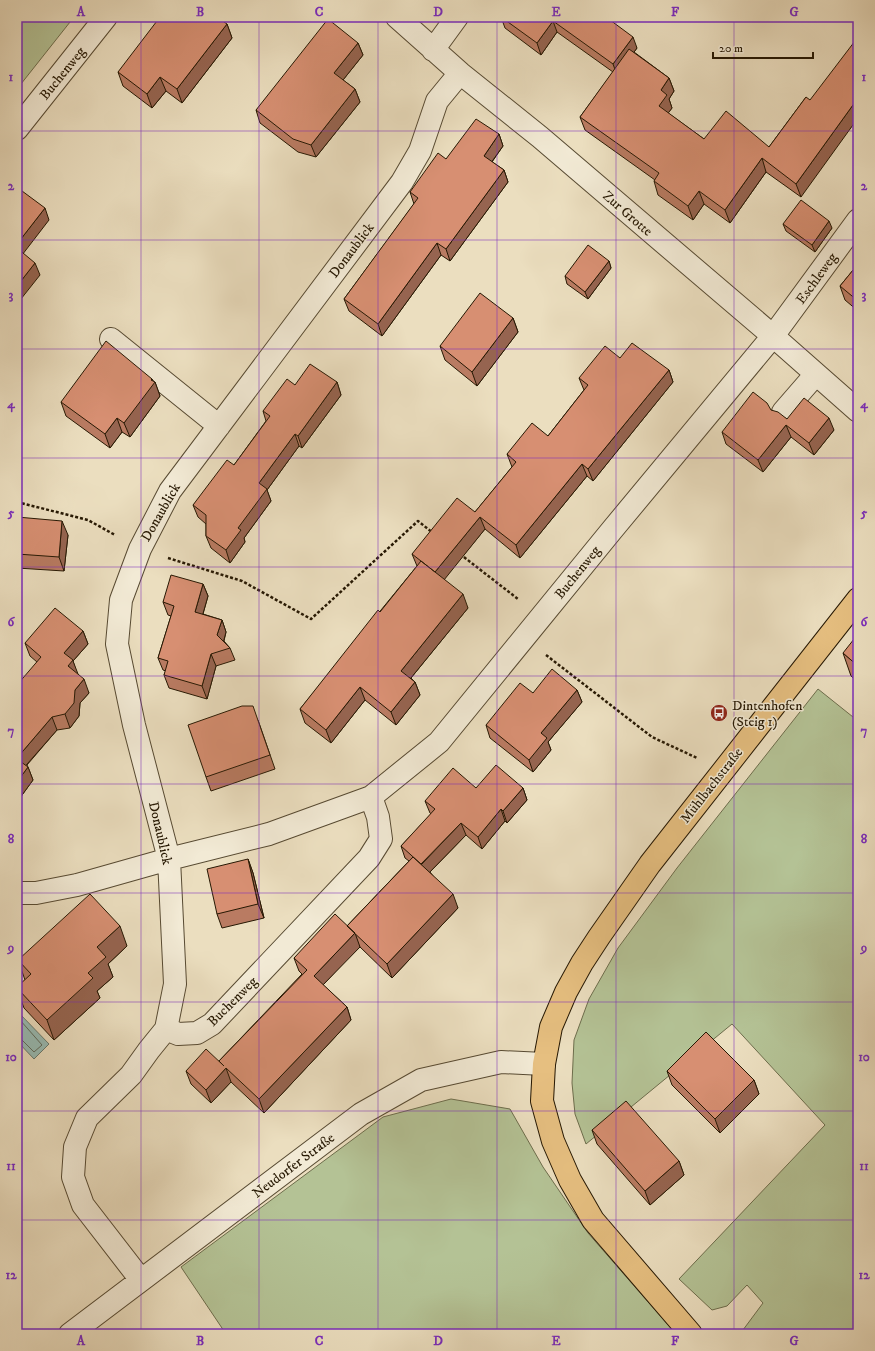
<svg xmlns="http://www.w3.org/2000/svg" width="875" height="1351" viewBox="0 0 875 1351" font-family="'IM FELL DW Pica',serif">
<style>
.green{fill:#b4c295;stroke:#6d6d4c}
.water{fill:#98bcb5;stroke:#6a7a6e}
.lines{fill:none;stroke-linecap:round;stroke-linejoin:round}
.shore{stroke:#5f6a5c;stroke-width:1}
.minor-casing{stroke:#574a32;stroke-width:24}
.major-casing{stroke:#261803;stroke-width:24}
.path{stroke:#261803;stroke-width:2.5;stroke-dasharray:3 2;stroke-linecap:butt}
.minor{stroke:#f2ead5;stroke-width:22}
.major{stroke:#e6bf80;stroke-width:22}
.wall{fill:#b97b62;stroke:#261803}
.shaded-wall{fill:#966450;stroke:#261803}
.building{fill:#d78f72;stroke:#261803}
.grid{fill:none;stroke:#7b2cbf;stroke-width:1;stroke-opacity:0.55}
.labels{text-anchor:middle;stroke-width:3;stroke-linejoin:round;paint-order:stroke}
.street-label{font-size:14px;fill:#261803;stroke:#f2ead5}
.poi-label{font-size:14px;fill:#261803;stroke:#f2ead5;text-anchor:start}
.neatline{fill:none;stroke:#7b2cbf;stroke-width:1.5}
.grid-label{font-size:13px;text-anchor:middle;font-weight:bold;fill:#7b2cbf}
</style>
<rect width="100%" height="100%" fill="#ebdebf"/>
<filter id="stains"><feTurbulence type="fractalNoise" baseFrequency=".005" numOctaves="4"/><feColorMatrix values="0 0 0 0 .2 0 0 0 0 .09 0 0 0 0 .02 0 0 0 .5 -.17"/></filter>
<radialGradient id="worn" r=".72"><stop offset=".6" stop-color="#630" stop-opacity="0"/><stop offset="1" stop-color="#630" stop-opacity=".3"/></radialGradient>
<path class="green" d="M17 17H74L17 89Z
M818 689 858 721V1334H740L763 1303 747 1285 727 1306 712 1310 679 1279 825 1125 732 1024 586 1144 575 1114 572 1083 574 1040 589 999 618 948 677 868Z
M451 1099 510 1109 543 1167 588 1233 676 1334H226L181 1267 383 1117Z"/>
<path class="water" d="M20 1014 49 1044 34 1059 17 1041V1017Z"/>
<g class="lines">
<path class="shore" d="M17 1019 20 1020 42 1045 34 1052 21 1039 17 1038"/>
<defs>
<path id="minor" d="M397 17 460 73 540 137 773 336 858 411
M433 50 457 17
M17 129 106 17
M111 339 219 426
M783 412 816 374
M17 893H36L77 885 169 859 269 834 371 797 439 742 612 530 773 336 858 220
M166 1029 178 1034 197 1033 212 1024 369 858 381 839 378 817 371 797
M141 1280 83 1205 73 1177 75 1147 87 1118 131 1075 149 1050 166 1029 175 984 169 859 134 725 117 644 121 600 140 549 170 491 402 182 420 151 437 101 460 73
M70 1334 361 1114 421 1080 501 1062 544 1064"/>
<path id="major" d="M691 1334 593 1220 570 1180 553 1141 542 1101 544 1064 551 1027 566 992 582 963 599 937 650 864 858 599"/>
</defs>
<use href="#minor" class="minor-casing"/>
<use href="#major" class="major-casing"/>
<path class="path" d="M17 502 88 520 115 535
M460 554 518 599
M168 558 242 581 311 619 418 521 433 533
M546 655 652 737 697 758"/>
<use href="#minor" class="minor"/>
<use href="#major" class="major"/>
</g>
<path class="wall" d="M501 17H606L637 48 634 52 669 78 674 91 669 99 672 108 668 113 704 139 769 147 806 97 801 197 766 172 730 223 704 204 693 220 658 195 654 181 655 180 585 130 580 117 613 72 557 32 541 55 505 28Z
M227 24 232 38 182 103 166 91 152 108 123 86 118 72Z
M358 43 363 55 343 80 355 89 360 102 316 157 298 152 260 123 256 110Z
M499 134 503 146 492 162 504 170 508 182 450 261 441 255 382 336 349 311 344 299 414 204 410 192 446 159Z
M783 224 832 228 815 252 786 231Z
M609 261 611 268 588 299 567 284 565 276Z
M858 264V311L845 300 840 286Z
M513 318 518 332 477 386 445 360 440 346Z
M620 358 669 370 673 382 593 481 587 476 520 558 485 529 444 579 468 608 411 678 415 682 420 695 396 725 365 700 331 743 305 723 300 709 417 566 412 554 475 512 512 467 507 454 548 436 584 390 579 378Z
M152 379 154 382H155L160 396 130 437 122 432 110 448 66 416 61 402Z
M337 382 341 395 302 448 299 446 267 490 271 501 244 538 245 542 230 563 211 548 206 536V524L198 517 193 505 234 465 266 421 263 411 295 385Z
M771 410 787 419 834 430 814 455 791 437 763 472 726 444 722 432Z
M17 517 68 535 64 571 17 568Z
M203 584 208 596 203 614 222 620 226 632 224 641 230 648 235 660 216 666 207 699 169 688 164 675 166 671 163 670 158 658 171 616 168 615 163 602Z
M83 631 88 644 73 661 77 674 89 693 80 703 79 716 70 728 57 730 27 765 28 767 33 780 17 802 37 662 30 656 25 643Z
M843 653 858 666V682L851 676Z
M577 690 582 702 548 742 551 750 533 772 490 738 486 725 533 693Z
M258 720 275 769 211 791 206 777Z
M476 788H523L527 800 507 823 505 821 482 849 466 835 430 872 458 908 392 978 359 946 323 985 347 1007 351 1020 264 1113 231 1082 211 1103 191 1084 186 1071 219 1061 302 974 299 971 294 958 347 926 409 861 405 858 401 846 431 814 430 813 425 801Z
M248 859 253 873 264 918 222 928 217 914Z
M127 946 108 964 113 977 97 991 100 998 54 1040 24 1008 17 989V987L25 980 18 960Z
M667 1071 754 1080 759 1094 720 1133 672 1085Z
M592 1130 679 1161 684 1175 650 1205 597 1144Z"/>
<path class="shaded-wall" d="M553 21 557 32 541 55 537 43Z
M227 24 232 38 182 103 177 89Z
M633 37 637 48 617 75 613 64Z
M358 43 363 55 339 85 334 73Z
M160 77 166 91 152 108 147 94Z
M669 78 674 91 669 99 672 108 663 120 659 106 661 90Z
M355 89 360 102 316 157 311 145Z
M858 98V118L801 197 796 184Z
M499 134 503 146 488 167 484 156Z
M762 158 766 172 730 223 725 210Z
M504 170 508 182 450 261 446 249Z
M699 191 704 204 693 220 688 206Z
M45 208 49 220 19 259 17 253V244Z
M829 221 832 228 815 252 812 245Z
M437 243 441 255 382 336 378 324Z
M609 261 611 268 588 299 585 292Z
M35 263 40 275 17 304V286Z
M513 318 518 332 477 386 472 372Z
M669 370 673 382 593 481 588 469Z
M152 379 154 383 155 382 160 396 130 437 124 423Z
M337 382 341 395 302 448 298 436Z
M117 418 122 432 110 448 105 434Z
M829 418 834 430 814 455 809 443Z
M786 425 791 437 763 472 758 460Z
M295 434 299 446 267 490 271 501 244 538 245 542 230 563 226 550 238 528 259 483Z
M582 464 587 476 520 558 516 545Z
M480 517 485 529 440 585 435 572Z
M62 521 68 535 64 571 59 557Z
M203 584 208 596 200 624 195 612Z
M463 594 468 608 406 684 401 671Z
M222 620 226 632 222 647 217 635Z
M83 631 88 644 73 661 78 674 73 679 64 653Z
M211 654 216 666 207 699 202 686Z
M84 679 89 693 80 703 79 716 70 728 65 714 75 690Z
M415 682 420 695 396 725 391 712Z
M360 687 365 700 331 743 326 730Z
M577 690 582 702 548 742 551 750 533 772 529 760 541 733Z
M52 717 57 730 21 771 17 759V758Z
M28 767 33 780 17 802V782Z
M523 788 527 800 507 823 503 811Z
M501 809 505 821 482 849 478 837Z
M461 823 466 835 425 877 421 865Z
M248 859 253 873 264 918 258 904Z
M453 894 458 908 392 978 387 964Z
M120 926 127 946 108 964 113 977 97 991 100 998 54 1040 47 1020 88 973 97 947Z
M355 933 360 947 319 989 314 976Z
M347 1007 351 1020 264 1113 259 1099Z
M226 1068 231 1082 211 1103 206 1090Z
M754 1080 759 1094 720 1133 715 1119Z
M679 1161 684 1175 650 1205 645 1191Z"/>
<path class="building" d="M160 17H217L227 24 177 89 160 77 147 94 118 72Z
M501 17H606L633 37 613 64 553 21 537 43Z
M328 19 358 43 334 73 355 89 311 145 293 139 256 110Z
M858 37V98L796 184 762 158 725 210 699 191 688 206 654 181 659 173 580 117 629 49 669 78 661 90 667 95 659 106 704 139 726 111 769 147 806 97 810 100Z
M476 119 499 134 484 156 504 170 446 249 437 243 378 324 344 299 418 198 410 192 438 153 446 159Z
M18 188 45 208 17 244V189Z
M801 200 829 221 812 245 783 224Z
M588 245 609 261 585 292 565 276Z
M17 248 35 263 17 286Z
M858 264V301L840 286Z
M480 293 513 318 472 372 440 346Z
M106 341 152 379 151 380 155 382 124 423 117 418 105 434 61 402Z
M632 343 669 370 588 469 582 464 516 545 480 517 435 572 412 554 457 498 475 512 516 462 507 454 532 423 548 436 588 385 579 378 605 346 620 358Z
M310 364 337 382 298 436 295 434 259 483 267 489 238 528 241 530 226 550 206 536V515L193 505 227 460 234 465 270 416 263 411 287 379 295 385Z
M753 392 767 403 771 410 778 412 787 419 804 398 829 418 809 443 786 425 758 460 722 432Z
M17 517 62 521 59 557 17 554Z
M421 561 463 594 401 671 415 682 391 712 360 687 326 730 300 709 378 610 380 612Z
M171 575 203 584 195 612 222 620 217 635 230 648 211 654 202 686 164 675 168 661 158 658 174 606 163 602Z
M55 608 83 631 64 653 73 660 68 666 84 679 75 690 74 703 65 714 52 717 17 758V685L41 657 25 643Z
M858 634V666L843 653Z
M552 669 577 690 541 733 547 738 529 760 486 725 520 683 533 693Z
M242 706H253L270 755 206 777 188 725Z
M17 759 28 767 17 782Z
M496 765 523 788 503 811 501 809 478 837 461 823 421 864 401 846 435 809 425 801 453 768 476 788Z
M413 857 453 894 387 964 347 926Z
M248 859 258 904 217 914 207 869Z
M90 894 120 926 97 947 106 957 88 973 93 978 47 1020 17 988V987L31 974 18 960Z
M335 914 355 933 314 976 347 1007 259 1099 226 1068 206 1090 186 1071 206 1049 224 1066 219 1061 307 970 294 958Z
M706 1032 754 1080 715 1119 667 1071Z
M626 1101 679 1161 645 1191 592 1130Z"/>
<path class="grid" d="M141 17V1334M259 17V1334M378 17V1334M497 17V1334M616 17V1334M734 17V1334M17 131H858M17 240H858M17 349H858M17 458H858M17 567H858M17 676H858M17 784H858M17 893H858M17 1002H858M17 1111H858M17 1220H858"/>
<defs>
<symbol id="bus-disc" viewBox="-11 -11 22 22"><circle r="9.5" fill="#8f2418" stroke="#f2ead5"/><path d="M-5-6H5V4H4V6H2V4H-2V6H-4V4H-5ZM-3.5-4V0h7V-4ZM-3.5 1.2v1.5H-2V1.2ZM2 1.2v1.5H3.5V1.2Z" fill="#fff"/></symbol>
</defs>
<g fill-rule="evenodd">
<use href="#bus-disc" x="709" y="703" width="20" height="20"/>
</g>
<g class="labels">
<g class="street-label">
<text transform="translate(62 73) rotate(-51)" y="5">Buchenweg</text>
<text transform="translate(628 213) rotate(41)" y="5">Zur Grotte</text>
<text transform="translate(351 250) rotate(-53)" y="5">Donaublick</text>
<text transform="translate(816 278) rotate(-54)" y="5">Eschleweg</text>
<text transform="translate(160 512) rotate(-60)" y="5">Donaublick</text>
<text transform="translate(577 572) rotate(-51)" y="5">Buchenweg</text>
<text transform="translate(711 785) rotate(-52)" y="5">Mühlbachstraße</text>
<text transform="translate(161 833) rotate(77)" y="5">Donaublick</text>
<text transform="translate(232 1001) rotate(-45)" y="5">Buchenweg</text>
<text transform="translate(293 1165) rotate(-37)" y="5">Neudorfer Straße</text>
</g>
<g class="poi-label">
<text x="732" y="710">Dintenhofen<tspan x="732" dy="16">(Steig 1)</tspan></text>
</g>
</g>
<rect width="875" height="1351" fill="none" stroke="#ebdebf" stroke-width="44"/>
<path d="M713 52v6h100v-6" fill="none" stroke="#261803" stroke-width="2"/>
<text x="719" y="52" font-size="12" fill="#261803" stroke="#f2ead5" stroke-width="3" paint-order="stroke">20 m</text>
<rect x="22" y="22" width="831" height="1307" class="neatline"/>
<g class="grid-label">
<text x="81" y="16">A</text>
<text x="200" y="16">B</text>
<text x="319" y="16">C</text>
<text x="438" y="16">D</text>
<text x="556" y="16">E</text>
<text x="675" y="16">F</text>
<text x="794" y="16">G</text>
<text x="11" y="81">1</text>
<text x="864" y="81">1</text>
<text x="11" y="190">2</text>
<text x="864" y="190">2</text>
<text x="11" y="299">3</text>
<text x="864" y="299">3</text>
<text x="11" y="408">4</text>
<text x="864" y="408">4</text>
<text x="11" y="517">5</text>
<text x="864" y="517">5</text>
<text x="11" y="626">6</text>
<text x="864" y="626">6</text>
<text x="11" y="735">7</text>
<text x="864" y="735">7</text>
<text x="11" y="843">8</text>
<text x="864" y="843">8</text>
<text x="11" y="952">9</text>
<text x="864" y="952">9</text>
<text x="11" y="1061">10</text>
<text x="864" y="1061">10</text>
<text x="11" y="1170">11</text>
<text x="864" y="1170">11</text>
<text x="11" y="1279">12</text>
<text x="864" y="1279">12</text>
<text x="81" y="1345">A</text>
<text x="200" y="1345">B</text>
<text x="319" y="1345">C</text>
<text x="438" y="1345">D</text>
<text x="556" y="1345">E</text>
<text x="675" y="1345">F</text>
<text x="794" y="1345">G</text>
</g>
<rect width="100%" height="100%" filter="url(#stains)"/>
<rect width="100%" height="100%" fill="url(#worn)"/>
</svg>
